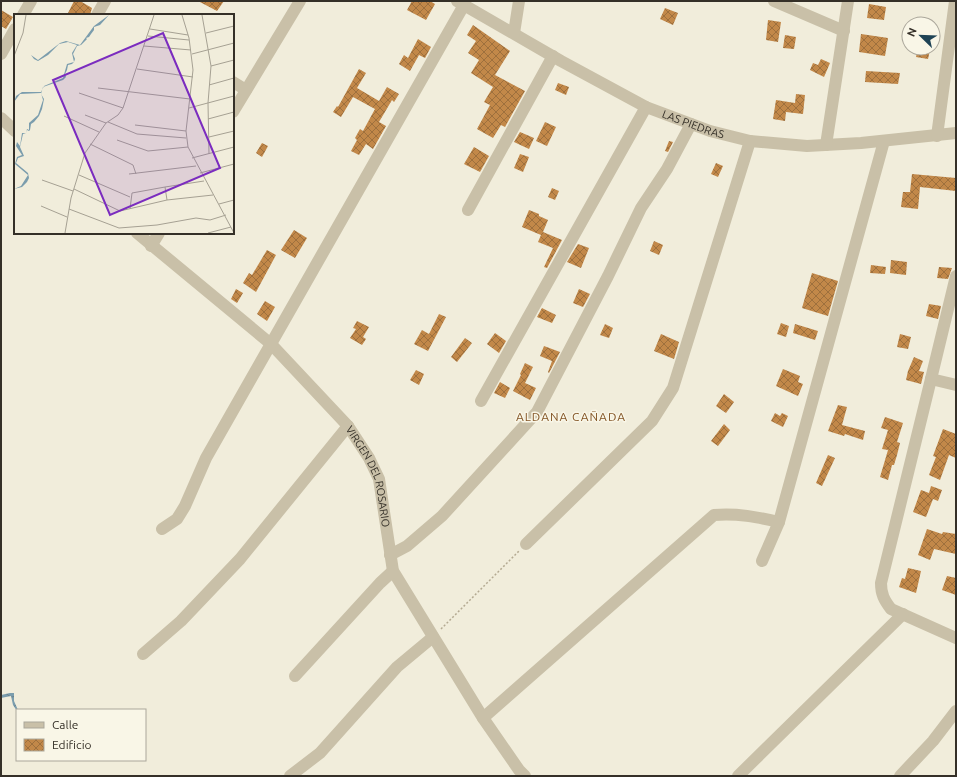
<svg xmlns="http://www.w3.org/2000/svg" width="957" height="777" viewBox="0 0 957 777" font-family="Ubuntu,sans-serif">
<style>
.water{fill:url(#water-waves)}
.building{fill:url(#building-cross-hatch)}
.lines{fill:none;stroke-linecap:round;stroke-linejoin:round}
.path{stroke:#b4aa92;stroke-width:1.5;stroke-dasharray:2 2;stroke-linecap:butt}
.minor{stroke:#c9c0a8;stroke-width:12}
.labels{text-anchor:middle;stroke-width:3;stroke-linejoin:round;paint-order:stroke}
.street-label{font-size:11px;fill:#353028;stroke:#f9f6e7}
.neighbourhood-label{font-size:12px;letter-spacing:1px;fill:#825424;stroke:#f9f6e7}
.inset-road{fill:none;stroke:#a6a193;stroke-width:1}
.view{fill:#7b2cbf;fill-opacity:0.15;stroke:#7b2cbf;stroke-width:2}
.inset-edge{fill:none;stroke:#353028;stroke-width:2}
</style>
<defs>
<pattern id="water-waves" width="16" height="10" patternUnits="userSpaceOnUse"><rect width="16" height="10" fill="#7b9dad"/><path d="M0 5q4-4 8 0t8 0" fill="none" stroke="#66808d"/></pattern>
<pattern id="building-cross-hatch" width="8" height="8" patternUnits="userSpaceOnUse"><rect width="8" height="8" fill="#c28849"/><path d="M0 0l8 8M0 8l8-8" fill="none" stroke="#9e703d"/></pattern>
</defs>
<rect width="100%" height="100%" fill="#f1eddb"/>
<path class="water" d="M10 693H14V701L18 710 17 711 13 705 11 696 1 698V695Z"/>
<path class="building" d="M74 1H80L92 8 90 15H67Z
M198 1H224L217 11Z
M412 1H430L435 4 426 20 407 10Z
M869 4 886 7 884 20 867 18Z
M665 8 678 13 673 25 660 19Z
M1 10 13 17 6 29 1 26Z
M768 20 781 22 778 42 766 40Z
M473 25 510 51 495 75 525 91 505 127 501 125 493 138 477 129 490 105 484 102 493 87 471 73 479 60 468 53 476 41 467 35Z
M861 34 888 38 885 56 859 52Z
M785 35 796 37 794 49 783 48Z
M418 39 431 47 425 58 419 55 410 71 399 64 404 55 408 58Z
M918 48 930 50 928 59 916 57Z
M821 59 830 63 824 77 810 70 813 63 818 65Z
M359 69 366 73 357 88 379 101 387 87 399 94 394 102 392 100 379 122 386 126 373 149 366 144 359 155 351 151 357 140 355 138 360 129 363 131 375 109 353 97 341 117 333 112 337 106 338 107Z
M866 71 900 73 898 84 865 82Z
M558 83 569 87 566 95 555 90Z
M796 94 805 95 803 114 786 112 785 121 773 119 776 100 795 103Z
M545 122 556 127 547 146 536 141Z
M520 132 534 138 529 149 514 142Z
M669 141 673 142 668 152 665 151Z
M262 143 268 146 262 157 256 153Z
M474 147 489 156 480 172 464 164Z
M520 154 529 157 523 172 514 168Z
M716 163 723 166 718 177 711 174Z
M912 174 956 178V191L920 187 918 209 901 207 903 192H910Z
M552 188 559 191 555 200 548 197Z
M529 210 539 214V216L548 220 543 232 562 240 547 268 544 267 553 248 538 242 541 235 522 227Z
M294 230 307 238 295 258 281 250Z
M654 241 663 245 659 255 650 251Z
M578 244 589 248 581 268 567 262Z
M267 250 276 255 256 292 243 283 249 273 252 275Z
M891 260 907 262 906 275 890 273Z
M871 265 886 267 885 274 870 273Z
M939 267 952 268 948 279 937 278Z
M812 273 838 281 828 316 802 308Z
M236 289 243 293 237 303 231 299Z
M579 289 590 294 583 307 573 303Z
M265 301 275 307 267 321 257 314Z
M929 304 941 306 938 319 926 316Z
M542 308 556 315 552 323 537 317Z
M439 314 446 317 428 351 414 344 422 330 429 334Z
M357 321 369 327 363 337 366 339 362 345 350 338 356 329 353 328Z
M781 323 789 326 786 337 777 334Z
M605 324 613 328 609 338 600 335Z
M795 324 818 331 815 340 793 333Z
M495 333 506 341 499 353 487 344Z
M661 334 679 342 674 359 654 351Z
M900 334 911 337 908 349 897 347Z
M465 338 472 343 457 362 451 357Z
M544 346 560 352 549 373 548 372 552 361 540 356Z
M914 357 923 361 919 371 924 372 921 384 906 380 908 371Z
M525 363 533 367 525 383 536 388 530 400 513 391 521 375 520 374Z
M783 369 800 376 798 382 803 384 798 396 776 386Z
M416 370 424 374 419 385 410 380Z
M500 382 510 388 505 398 494 393Z
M724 394 734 402 726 413 716 406Z
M838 405 847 407 842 425 865 431 863 440 845 434 844 436 828 431Z
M775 413 780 416 782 413 788 416 783 427 771 421Z
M885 417 903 423 897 442 900 443 897 455 894 465H892L888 480 880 477 888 450 882 449 888 430 881 428Z
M724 424 730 430 718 446 711 441Z
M943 429 956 434V458L949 455 940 480 929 475 936 457 933 456Z
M828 455 835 458 822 486 816 483Z
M931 486 942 490 938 501 933 499 926 517 913 512 921 490 929 493Z
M927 529 942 534 943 532 956 534V554L934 549 930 560 918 555Z
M908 568 921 571 916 593 899 587 902 578 905 579Z
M947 576 956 578V595L942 590Z"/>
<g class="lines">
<path class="path" d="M441 629 519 551"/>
<g class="minor">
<path id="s1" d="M457 1 561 61 646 107 710 131 750 141 807 146 861 143 956 133"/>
<path d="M774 1 844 31"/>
<path d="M23 15 31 1"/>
<path d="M97 15 105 1"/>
<path d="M514 33 519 1"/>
<path d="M1 54 15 29"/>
<path d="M233 82 246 90"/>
<path d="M233 112 300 1"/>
<path d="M1 118 15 131"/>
<path d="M937 136 955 1"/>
<path d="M826 145 848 1"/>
<path d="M468 210 553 56"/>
<path id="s2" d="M137 233 271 344 348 426 369 458 379 479 393 571 483 718 519 770 525 776"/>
<path d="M151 246 159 233"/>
<path d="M956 276 931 379 956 385"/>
<path d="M931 379 881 583C881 594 884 600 891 609L956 638"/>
<path d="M481 401 646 107"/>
<path d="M162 529 177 519 185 506 206 458 464 5"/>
<path d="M526 544 652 421 673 388 750 141"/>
<path d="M390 555 407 546 442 516 537 412 608 276 641 208 667 169 691 124"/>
<path d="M762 561 779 522 884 141"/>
<path d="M143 654 181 621 240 559 348 426"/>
<path d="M295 676 380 583 393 571"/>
<path d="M483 718 714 515C737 513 757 517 779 522"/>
<path d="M290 776 320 753 397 667 433 637"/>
<path d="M738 776 903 614"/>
<path d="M900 776 933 741 956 711"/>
</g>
</g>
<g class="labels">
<g class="street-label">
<text dy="4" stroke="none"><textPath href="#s1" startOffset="267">LAS PIEDRAS</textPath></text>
<text dy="4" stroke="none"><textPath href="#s2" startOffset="342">VIRGEN DEL ROSARIO</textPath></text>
</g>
<g class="neighbourhood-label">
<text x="571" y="421">ALDANA CAÑADA</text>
</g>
</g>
<g transform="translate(14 14)">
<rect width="220" height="220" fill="#f1eddb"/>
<path d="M95 1 86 11 80 13V16L77 20 75 23 72 24 73 25 67 31 63 32 59 40 61 45 60 48 58 50 54 51 53 56 51 60 52 63 49 66 29 73 27 80 30 85 28 95 25 102 20 108 17 110 16 116 15 117 13 116 12 119 9 120 6 133 10 142 4 144 2 149 14 159 15 164 13 168 8 173 0 175 7 172 14 161 1 150 3 143 8 141 2 132 3 128 6 132 8 119H12L13 115 15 116V109L24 101 29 86 27 79 6 80 0 88 2 82 8 78H27L30 72 49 64 53 50 60 48 58 39 63 31 54 28 45 30 34 41 24 47 20 45 17 41 24 46 46 29 52 27 66 31 80 12Z" fill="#7b9dad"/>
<path class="inset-road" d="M168 1 175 24 179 56 172 117 174 133 220 219M188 1 197 52 194 89 195 140M136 15 174 21M192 19 220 12M134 22 175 26M130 32 177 36M178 40 220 29M0 42 9 19 12 1M197 52 220 46M123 55 179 63M195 71 220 64M84 74 176 85M65 79 109 94M175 94 220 82M71 101 92 109M50 102 85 118M194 105 220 98M94 108 123 120 172 124M121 111 172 117M195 123 220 117M103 126 134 137 174 133M76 130 119 151 122 160M178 144 220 133M186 159 220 150M115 160 182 152M65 161 116 183M28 166 59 177M60 175 106 197 153 186 199 181M153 186 151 173 190 167M205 190 220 186M27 192 53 203M55 195 105 214 143 211 182 204 196 206 212 201M116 195 118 179 151 173M51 219 57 184 71 139 92 109 104 101 109 94 140 1M194 219 217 213"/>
<path class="view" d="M149 19 206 154 96 201 39 66Z"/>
<rect width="220" height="220" class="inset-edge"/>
</g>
<rect width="957" height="777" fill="none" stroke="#353028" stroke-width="4"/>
<rect x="16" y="709" width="130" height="52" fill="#f9f6e7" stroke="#aba79b"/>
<rect x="24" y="722" width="20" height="6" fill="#c9c0a8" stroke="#aba79b"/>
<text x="52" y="729" font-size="12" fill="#353028">Calle</text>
<rect x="24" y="739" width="20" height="12" fill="url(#building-cross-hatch)" stroke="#aba79b"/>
<text x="52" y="749" font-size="12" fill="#353028">Edificio</text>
<g transform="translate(921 36) rotate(293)"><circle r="19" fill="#f9f6e7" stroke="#aba79b"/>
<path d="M0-3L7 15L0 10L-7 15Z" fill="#1f4355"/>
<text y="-6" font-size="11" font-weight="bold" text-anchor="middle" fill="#353028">N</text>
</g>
</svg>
